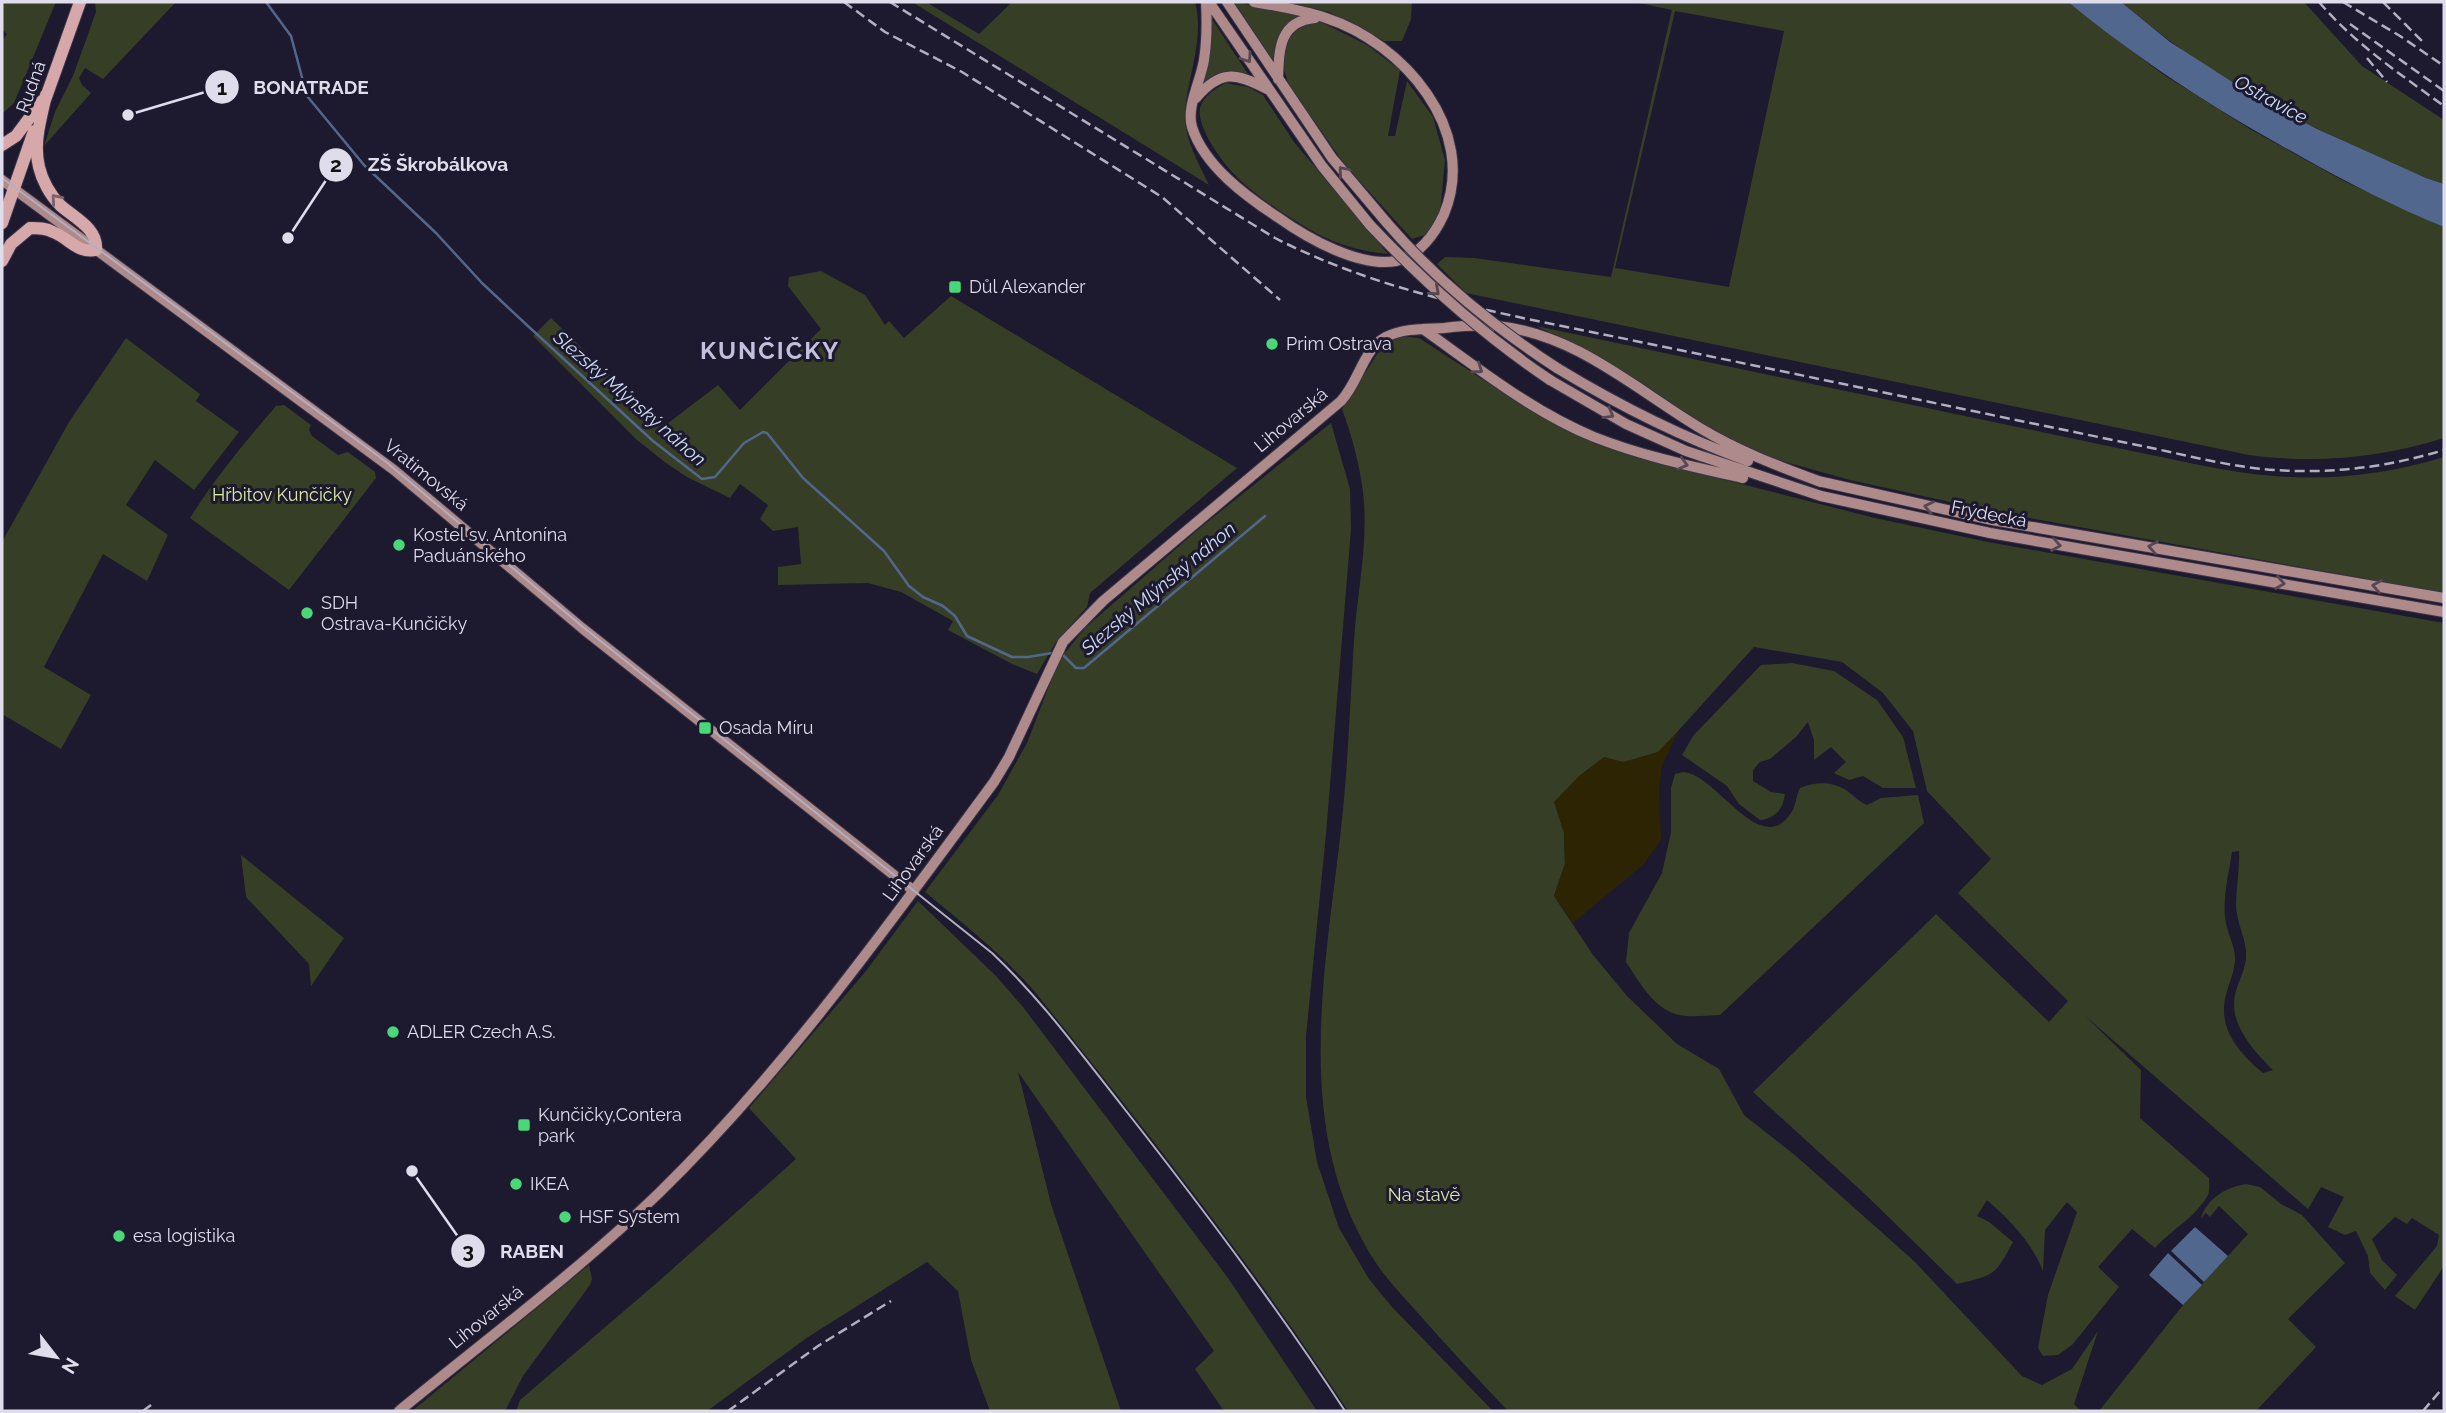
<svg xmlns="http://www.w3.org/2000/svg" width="2446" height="1413" viewBox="0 0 2446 1413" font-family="Raleway,sans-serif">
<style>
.green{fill:#373e26;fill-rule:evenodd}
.sand{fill:#2c2403}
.water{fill:#52678d}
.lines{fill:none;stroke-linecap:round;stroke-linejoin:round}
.stream{stroke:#52678d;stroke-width:2.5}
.secondary-casing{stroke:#383449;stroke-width:12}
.primary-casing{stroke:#383449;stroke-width:14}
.secondary{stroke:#ae8a8a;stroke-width:10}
.primary{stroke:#d7a8a9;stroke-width:12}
.tram{stroke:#b2afc0;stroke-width:2}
.rail{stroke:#b2afc0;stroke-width:2.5;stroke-dasharray:10 5;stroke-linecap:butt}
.secondary-bridge-casing{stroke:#383449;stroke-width:12;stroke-linecap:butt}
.secondary-bridge{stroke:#ae8a8a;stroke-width:10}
.oneway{stroke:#574653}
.oneway2{stroke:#7a606c}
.poi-dot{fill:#49d778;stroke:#1d192f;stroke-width:2.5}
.labels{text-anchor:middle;stroke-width:6;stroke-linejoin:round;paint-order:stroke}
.street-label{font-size:18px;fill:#dfddec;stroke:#1d192f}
.poi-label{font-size:18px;fill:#dfddec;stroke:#1d192f;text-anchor:start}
.park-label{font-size:18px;fill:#d8eca4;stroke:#1d192f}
.water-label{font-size:19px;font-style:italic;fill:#cddcf5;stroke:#1d192f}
.district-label{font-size:24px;font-weight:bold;letter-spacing:2px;fill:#c4bfdd;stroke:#1d192f}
.leader{fill:none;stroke:#dfddec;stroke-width:2.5}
.callout-dot{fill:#dfddec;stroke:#1d192f;stroke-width:2.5}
.mark-label{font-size:21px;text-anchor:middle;font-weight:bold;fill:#111}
.callout-label{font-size:19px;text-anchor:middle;font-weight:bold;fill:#dfddec;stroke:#1d192f;stroke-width:6;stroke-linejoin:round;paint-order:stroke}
</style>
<rect width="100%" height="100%" fill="#1d192f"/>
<path class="green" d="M2 2H56L14 103 2 114V41L7 34 2 29Z
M95 2H176L103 79 85 68 79 78 82 85 91 93 44 146 55 112 73 76 96 12Z
M912 2H926L979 34 1012 2H1195C1205 39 1187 77 1185 114 1184 138 1199 164 1209 185Z
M1234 2 1304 15 1274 62Z
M1288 2H1412L1411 19 1402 41H1384L1329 12Z
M1634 2H2068L2161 73 2250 129 2344 181 2444 227V438C2380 458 2316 464 2249 455L1466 293 1437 264 1445 257 1474 258 1611 277 1672 10ZM1675 11 1784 31 1729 287 1615 268Z
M2121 2H2304L2362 66 2444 120V184L2426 178C2353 145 2278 114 2211 70 2179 49 2150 26 2121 2Z
M1210 16 1248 74C1228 71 1217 72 1202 85L1211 44Z
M1319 21 1367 45 1400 70 1388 136H1395L1407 81 1433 117 1445 160 1440 213 1428 234 1412 239 1345 165 1289 85 1282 64 1287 39 1295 30 1311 22Z
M1226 83 1248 87 1263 95 1294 142 1388 254C1367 252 1346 247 1326 238 1302 227 1255 196 1237 177 1223 164 1196 127 1200 108 1203 96 1216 88 1226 83Z
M821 271 865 295 885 325 889 321 904 338 951 296 1237 468 1090 593 1087 607 1056 642 1037 674 1012 664 948 630 953 621 901 592 868 583 778 585V567L801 564 798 527 773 531 760 519 768 505 740 484 730 498 687 477 666 463 637 440 533 336 551 318 663 427 718 385 740 410 821 329 788 286 789 277Z
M1536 326 2146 454C2188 462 2231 473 2274 476 2332 481 2388 474 2444 457V593L1991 511 1850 480 1767 457 1738 446 1588 351Z
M1400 336 1419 338 1516 401 1585 439 1702 474 1875 518 1988 542 2444 623V1266L2415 1310 2395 1296 2437 1246 2439 1235 2412 1218 2407 1224 2395 1217 2372 1239 2382 1260 2397 1275 2385 1290 2370 1273 2368 1256 2356 1231 2345 1235 2328 1227 2344 1197 2321 1187 2308 1209 2084 1015 2141 1070 2140 1118 2209 1178C2209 1183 2210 1190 2208 1195 2196 1217 2171 1230 2155 1248L2132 1229 2098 1267 2119 1287 2072 1345 2058 1355 2043 1356 2038 1348 2048 1295 2077 1212 2067 1202 2045 1230 2043 1271C2032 1243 2010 1220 1987 1200L1977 1216 1989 1222 2013 1242C1995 1276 1994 1275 1957 1284L1867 1196 1753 1092 1936 914 2049 1022 2068 1001 1958 893 1991 859 1927 791 1913 731 1883 693 1842 662 1754 647 1659 752 1624 762 1555 802 1564 833 1565 864 1554 896 1593 955 1627 996 1677 1044 1719 1069 1744 1115 1796 1156 1914 1261 2022 1376 2042 1385 2072 1369 2098 1331 2074 1404 2081 1411H1508C1477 1378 1447 1346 1417 1312 1403 1296 1388 1281 1376 1263 1291 1133 1325 973 1341 829 1348 767 1350 704 1354 641 1357 592 1369 541 1363 492 1359 463 1352 436 1342 409L1383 345ZM2239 851C2240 869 2236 887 2236 905 2236 922 2246 938 2246 953 2247 968 2238 981 2235 995 2229 1025 2254 1051 2273 1070L2263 1073C2239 1053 2217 1028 2226 995 2229 982 2235 972 2235 958 2235 945 2226 931 2225 917 2223 896 2229 872 2232 852Z
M126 338 200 394 196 401 239 432 194 490 155 460 126 505 168 535 147 581 103 554 44 667 91 695 61 749 2 714V542L69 422Z
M284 405 311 425 309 430 312 436 338 455 348 452 375 472 376 478 289 590 190 518C215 478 245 442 276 406Z
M1331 423 1350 489 1351 529 1326 834 1306 1036V1097L1317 1162 1339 1228 1369 1279 1392 1307 1493 1411H1348C1253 1265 1144 1128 1035 992 1002 954 964 924 925 892L998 795 1027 743 1059 660 1085 628 1201 527Z
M1792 663 1834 671 1877 700 1903 737 1916 788H1883L1863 776 1849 780 1834 773 1846 762 1831 747 1814 760V740L1808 722 1796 737 1770 759 1760 762 1753 770V781L1771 792 1785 794C1783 809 1776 818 1760 820L1739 804 1727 786 1682 755 1693 736 1761 665Z
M1683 772C1716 773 1760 860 1791 813 1796 806 1796 796 1800 788 1814 782 1831 781 1844 789 1852 793 1857 801 1867 805L1881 798 1918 795 1924 823 1720 1015C1709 1015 1697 1017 1686 1016 1656 1014 1641 984 1626 962L1629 933 1662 873 1671 832V788L1675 774Z
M241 855 344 938 311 986 309 964 246 897Z
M918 901 996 976 1023 1007 1228 1278 1317 1411H1224L1195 1369 1214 1351 1018 1072 1051 1204 1121 1411H990L971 1360 958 1291 927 1262 808 1337 707 1411H516L520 1400 659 1281 796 1159 749 1108 866 971Z
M2246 1184 2260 1187 2281 1204 2302 1215 2345 1263 2288 1319 2316 1347 2256 1411H2099L2183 1305 2248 1234 2219 1206 2210 1217 2206 1213 2201 1218C2207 1198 2227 1187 2246 1184Z
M589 1265 592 1279 590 1285 523 1376 505 1411H412Z"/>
<path class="sand" d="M1679 730 1662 766 1659 788 1661 840 1644 864 1573 923 1554 896 1565 864 1564 833 1554 802 1579 776 1604 757 1624 762 1658 752Z"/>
<path class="water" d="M2068 2H2121L2170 42 2251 94 2315 128 2426 178 2444 184V227C2395 207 2346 182 2300 156 2216 110 2143 63 2068 2Z
M2195 1227 2228 1256 2204 1282 2171 1251Z
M2168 1253 2202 1285 2183 1305 2149 1275Z"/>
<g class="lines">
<path class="stream" d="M266 2 291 36 307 96 364 165 436 233 482 283 529 327 653 441 702 479 715 477 744 443 763 432 767 433 803 478 884 551 909 586 923 597 943 606 955 616 967 636 1012 657H1028L1052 653
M1062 654 1076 668H1084L1265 516"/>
<defs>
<path id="secondary" d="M1206 2C1207 21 1207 41 1204 60 1201 80 1186 107 1192 127 1204 166 1247 197 1279 218 1307 238 1360 268 1396 261 1419 256 1435 234 1444 214 1479 130 1403 43 1326 18 1303 10 1278 6 1254 2
M1209 2 1322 166 1370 225
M1227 2 1332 158 1387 223
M1278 79C1279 50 1279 21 1315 18
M1196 98C1221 69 1235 73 1267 89
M2 180 394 470 582 628 914 891
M1423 329C1478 368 1531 411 1594 437 1642 456 1694 467 1743 478
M1557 368C1618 405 1681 437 1748 461
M1550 380 1626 424 1686 451 1821 496 1990 533 2444 612
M1818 481 1992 520 2444 598
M399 1411C486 1340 578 1271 659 1193 786 1069 889 924 994 782L1009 757 1063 642 1103 601 1341 401C1359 382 1363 349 1386 337 1403 328 1426 329 1444 328 1462 326 1480 325 1497 326 1576 334 1635 389 1700 428 1738 451 1780 467 1821 482"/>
<path id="primary" d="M45 100 80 2
M2 145 16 136 42 101
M2 223 34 131
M2 261 11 244 30 228C38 228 46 228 53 232 69 238 78 254 96 250 98 228 74 218 60 205 50 195 42 180 39 167 33 143 41 118 46 95"/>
</defs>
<use href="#secondary" class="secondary-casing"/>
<use href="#primary" class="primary-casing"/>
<use href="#secondary" class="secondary"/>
<use href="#primary" class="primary"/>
<path class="tram" d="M2 178 385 461 583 627 992 953C1041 999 1081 1054 1123 1107 1201 1206 1276 1305 1345 1411"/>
<path class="rail" d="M844 2 885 32 962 72 1162 197 1280 300
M890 2 1275 238C1392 298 1523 317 1650 344 1816 378 1981 413 2147 447 2189 456 2232 467 2274 470 2333 474 2388 467 2444 450
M2319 2C2355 44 2400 74 2444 106
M2343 2 2400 36 2444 66
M2383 2 2425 44
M2350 24 2444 91
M2367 58 2387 82
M143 1411 151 1405
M728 1411 818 1346 891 1301
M2423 1411 2441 1390"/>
<defs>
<path id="secondary-bridge" d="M1387 223C1436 280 1494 327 1557 368
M1370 225C1425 283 1483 335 1550 380"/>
</defs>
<use href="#secondary-bridge" class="secondary-bridge-casing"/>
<use href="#secondary-bridge" class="secondary-bridge"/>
</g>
<defs><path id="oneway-chevron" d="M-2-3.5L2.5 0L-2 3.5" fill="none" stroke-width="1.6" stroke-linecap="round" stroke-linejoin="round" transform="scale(1.75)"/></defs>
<g class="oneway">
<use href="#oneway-chevron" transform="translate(1247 58) rotate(56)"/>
<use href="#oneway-chevron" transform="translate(1343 171) rotate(-130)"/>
<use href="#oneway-chevron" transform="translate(1435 291) rotate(42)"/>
<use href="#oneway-chevron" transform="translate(1478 369) rotate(35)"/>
<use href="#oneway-chevron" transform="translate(1609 414) rotate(29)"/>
<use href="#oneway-chevron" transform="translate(1683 464) rotate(15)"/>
<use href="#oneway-chevron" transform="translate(1929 507) rotate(-168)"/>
<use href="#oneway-chevron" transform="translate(2056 545) rotate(10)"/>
<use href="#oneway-chevron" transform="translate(2153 547) rotate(-170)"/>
<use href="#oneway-chevron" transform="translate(2280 583) rotate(10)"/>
<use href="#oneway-chevron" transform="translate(2377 586) rotate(-170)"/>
</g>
<use class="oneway2" href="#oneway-chevron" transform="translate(56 199) rotate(-131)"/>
<g class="poi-dot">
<rect x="948" y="280" width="14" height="14" rx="3.5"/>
<circle cx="1272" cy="344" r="7"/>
<circle cx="399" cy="545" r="7"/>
<circle cx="307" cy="613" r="7"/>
<rect x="698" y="721" width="14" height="14" rx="3.5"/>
<circle cx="393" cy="1032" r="7"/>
<rect x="517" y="1118" width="14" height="14" rx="3.5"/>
<circle cx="516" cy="1184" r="7"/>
<circle cx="565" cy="1217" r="7"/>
<circle cx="119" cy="1236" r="7"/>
</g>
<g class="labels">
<g class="street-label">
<text transform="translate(31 87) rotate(-70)" y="6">Rudná</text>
<text transform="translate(1291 420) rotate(-40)" y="6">Lihovarská</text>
<text transform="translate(426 475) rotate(39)" y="6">Vratimovská</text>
<text transform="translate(1989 514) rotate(11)" y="6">Frýdecká</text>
<text transform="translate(913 863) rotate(-54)" y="6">Lihovarská</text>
<text transform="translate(486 1317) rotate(-39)" y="6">Lihovarská</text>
</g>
<g class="poi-label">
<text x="969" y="293">Důl Alexander</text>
<text x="1286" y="350">Prim Ostrava</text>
<text x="413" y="541">Kostel sv. Antonína<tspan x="413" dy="21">Paduánského</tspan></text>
<text x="321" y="609">SDH<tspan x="321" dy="21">Ostrava-Kunčičky</tspan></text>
<text x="719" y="734">Osada Míru</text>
<text x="407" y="1038">ADLER Czech A.S.</text>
<text x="538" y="1121">Kunčičky,Contera<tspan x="538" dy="21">park</tspan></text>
<text x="530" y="1190">IKEA</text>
<text x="579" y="1223">HSF System</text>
<text x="133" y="1242">esa logistika</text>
</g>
<g class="park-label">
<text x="282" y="501">Hřbitov Kunčičky</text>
<text x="1424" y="1201">Na stavě</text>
</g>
<g class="water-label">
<text transform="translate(2271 99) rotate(29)" y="7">Ostravice</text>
<text transform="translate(630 398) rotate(41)" y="7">Slezský Mlýnský náhon</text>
<text transform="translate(1158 588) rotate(-40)" y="7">Slezský Mlýnský náhon</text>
</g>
<g class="district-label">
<text x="770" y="359">KUNČIČKY</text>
</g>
</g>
<path class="leader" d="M128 115L222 87M288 238L336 165M412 1171L468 1251"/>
<g class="callout-dot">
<circle cx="128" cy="115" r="7"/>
<circle cx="288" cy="238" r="7"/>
<circle cx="412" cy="1171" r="7"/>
<circle cx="222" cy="87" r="18"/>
<circle cx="336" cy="165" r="18"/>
<circle cx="468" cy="1251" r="18"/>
</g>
<g class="mark-label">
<text x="222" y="95">1</text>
<text x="336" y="172">2</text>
<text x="468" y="1258">3</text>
</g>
<g class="callout-label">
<text x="311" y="94">BONATRADE</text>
<text x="438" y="171">ZŠ Škrobálkova</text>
<text x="532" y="1258">RABEN</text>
</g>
<rect width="2446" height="1413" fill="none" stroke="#dfddec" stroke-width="7"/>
<g transform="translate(56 1357) rotate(121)" stroke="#1d192f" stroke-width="5" paint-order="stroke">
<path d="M0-5L12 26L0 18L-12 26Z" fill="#dfddec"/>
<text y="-10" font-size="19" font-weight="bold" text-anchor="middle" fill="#dfddec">N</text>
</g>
</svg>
